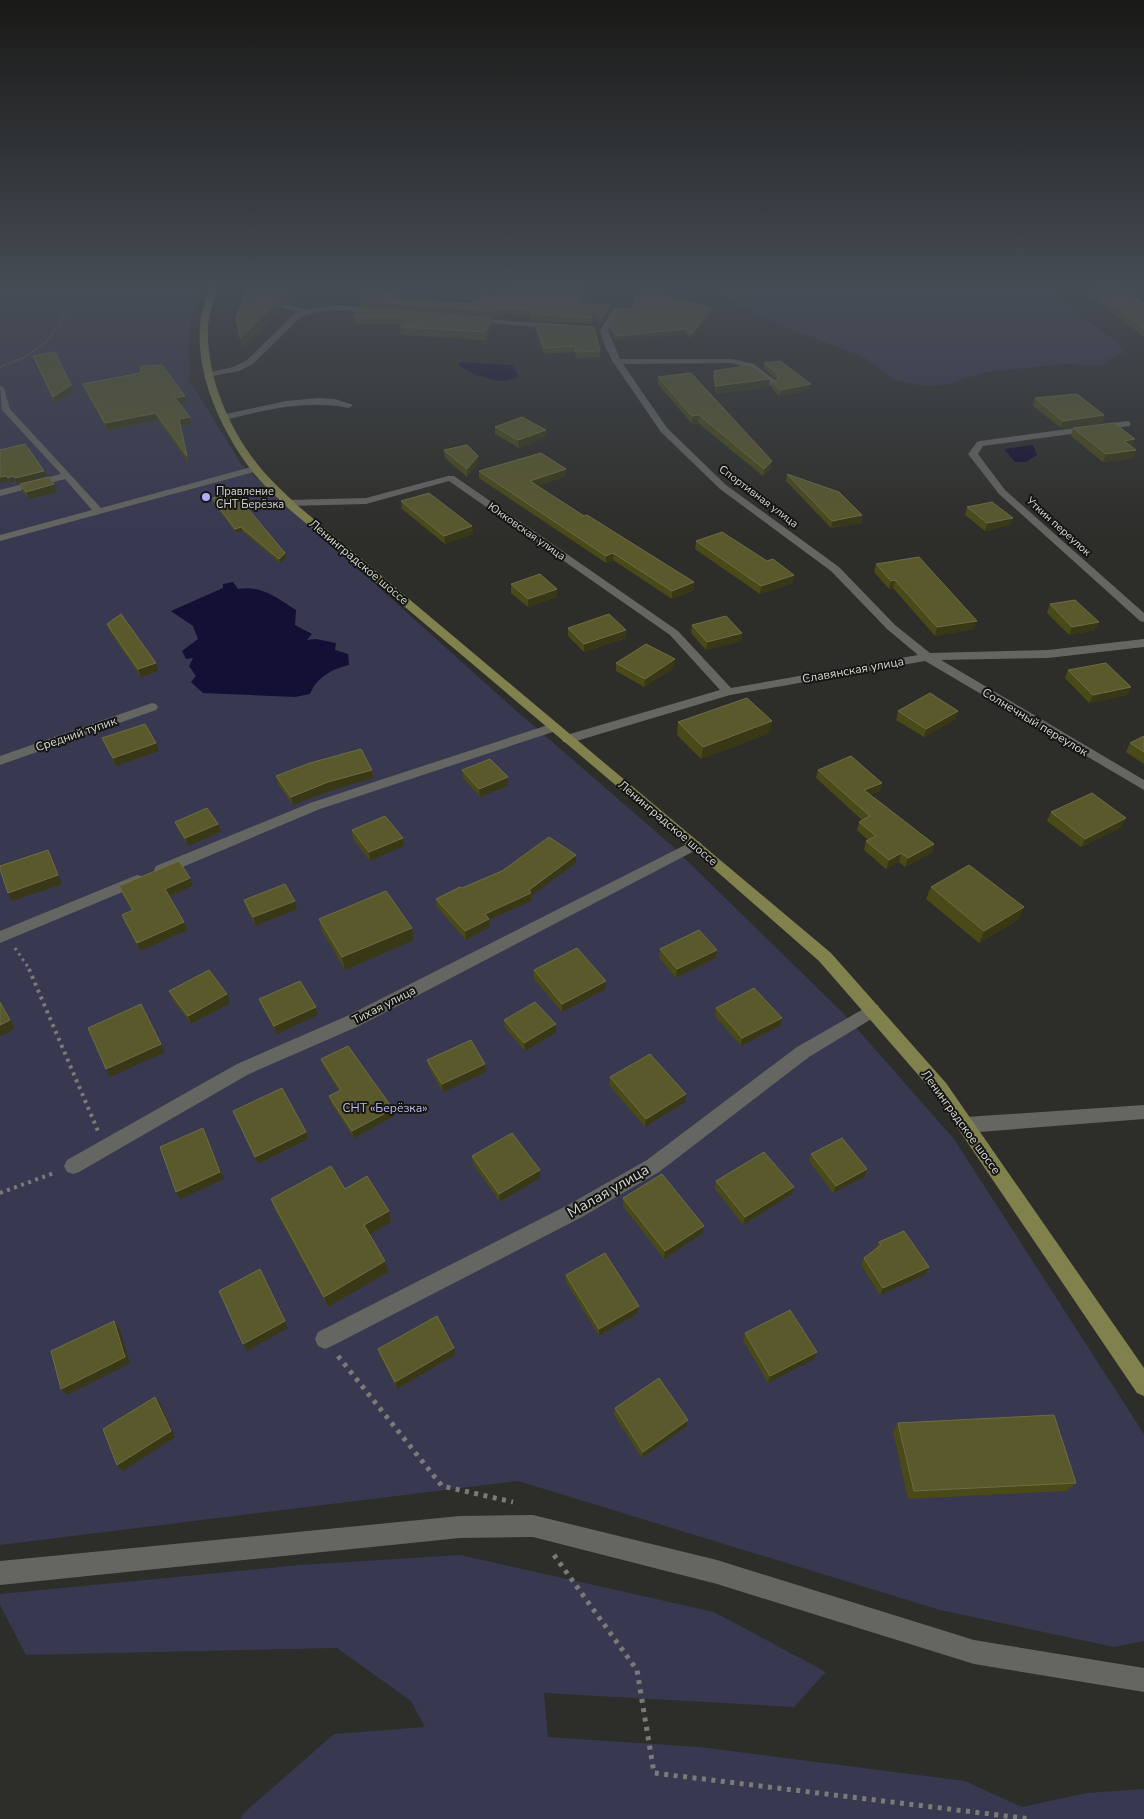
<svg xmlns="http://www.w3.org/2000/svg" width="1144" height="1819" viewBox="0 0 1144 1819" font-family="'Nunito Sans',sans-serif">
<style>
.green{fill:#383851}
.water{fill:#140f34}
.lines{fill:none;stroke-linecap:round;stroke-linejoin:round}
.path-far3{stroke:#7a7a76;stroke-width:2;stroke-dasharray:1 2;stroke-linecap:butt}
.path-far2{stroke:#7a7a76;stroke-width:3;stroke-dasharray:2.5 4;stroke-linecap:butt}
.path-far1{stroke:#7a7a76;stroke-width:4;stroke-dasharray:3 4.5;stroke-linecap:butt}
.path{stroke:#7a7a76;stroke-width:5;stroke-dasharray:4 5.5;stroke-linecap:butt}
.minor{fill:#656561;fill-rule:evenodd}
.major{fill:#81814d;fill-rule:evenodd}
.wall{fill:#4a4a18}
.shaded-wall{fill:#383816}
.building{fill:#59592c;stroke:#6d6d47}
.poi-dot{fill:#b0aefa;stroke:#151513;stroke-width:2}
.labels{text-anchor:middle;stroke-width:4;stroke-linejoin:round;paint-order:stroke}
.far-poi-label{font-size:11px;fill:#d7d7d4;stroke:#151513;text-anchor:start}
.far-street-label{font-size:11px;fill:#d7d7d4;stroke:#151513}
.street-label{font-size:12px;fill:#d7d7d4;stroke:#151513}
.park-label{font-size:12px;fill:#bdbdf6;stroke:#151513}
.near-street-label{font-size:15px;fill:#d7d7d4;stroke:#151513}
</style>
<rect width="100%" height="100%" fill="#2d2d29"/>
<path class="green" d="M0 286H202L189 330 190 381 241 464 512 707 670 844 844 1014 954 1139 1144 1434V1641L1114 1647 940 1610 518 1481 0 1545Z
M705 286H1049L1064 303 1114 340 1124 352 1110 359 1103 366 1065 364 985 372 948 384 925 386 894 380 864 357 762 318Z
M460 1555 714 1612 826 1672 794 1707 544 1693 548 1737 700 1747 965 1781 1022 1807 1087 1793 1144 1789V1819H240L245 1812 334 1734 425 1727 411 1701 337 1648 26 1655 0 1605V1594L300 1565Z"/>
<path class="water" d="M461 362 512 365 519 376C504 388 469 374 457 364Z
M1033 445 1037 455 1026 462H1015L1004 449Z
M233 582 238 589C262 585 276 598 296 610L295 625 312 634 307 640 316 639 336 643 335 650 348 654 349 665C332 669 317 677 310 694L295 697 203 693 191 682 196 676 189 666 193 658 186 659 182 651 198 639 193 626 171 611 223 588V584Z"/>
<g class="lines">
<path class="path-far3" d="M0 367 23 358 45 343 66 315"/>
<path class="path-far2" d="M15 948 30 970"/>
<path class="path-far1" d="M29 969 98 1131
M0 1193 54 1173"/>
<path class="path" d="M338 1356 442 1486 513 1502
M554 1555 637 1670 654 1773 1031 1819"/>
<path class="minor" d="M281 304 307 309 336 305 376 309 380 311 376 313C350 311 325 307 301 317L253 364 239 371 207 377V373L233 367 247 360 295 313 299 312 281 308Z
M615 307 622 309 608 330 620 359H732L754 364 776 381V385H770L748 368 732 363 623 364 667 428 726 485 839 567 895 625 930 653 1048 650 1144 639V647L1048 658 941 660 1144 780V790L925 661 730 695 573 742H563L562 739 563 736 720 690 670 635 449 481 366 504 288 506 283 503 288 500 366 498 448 476H454L678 631 731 688 918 655 887 629 831 571 720 489 661 432 613 362 604 344 600 330Z
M471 318 555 324 559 326 555 328 474 322H471Z
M0 385 4 388 10 409 101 508 255 466 260 469 258 471 0 541V535L92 510 65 479 0 496V490L61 474 2 410Z
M319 398 335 399 353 405 349 408C307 399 265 410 224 420L220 417 221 415 286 401Z
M1127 421 1130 422V426L983 446 978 454 1005 490 1144 613V622L1140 621 999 494 968 454 977 442 980 441Z
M152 703 156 704 158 707 156 710 0 765V756Z
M554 723 560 727 559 730 320 809 166 874 161 875 156 874 154 870 156 866 310 803Z
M695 840 700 842 702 845 700 848 359 1026 249 1074 79 1172 73 1174 67 1172 64 1166 67 1160 237 1064 347 1016Z
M137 875 142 876 144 880 142 884 0 943V931Z
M872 1004 878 1005 880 1010 878 1015 809 1057 659 1172 582 1217 332 1346 325 1349 318 1346 315 1339 318 1332 568 1205 647 1160 797 1047Z
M1144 1105V1119L966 1133 960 1130 957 1125 960 1120 966 1117Z
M533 1515 717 1560 974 1640 1144 1668V1692L974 1664 717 1584 533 1537 460 1538 0 1585V1561L460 1516Z"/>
<path class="major" d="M211 286H218C214 299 209 313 208 327 206 376 229 429 259 466 270 480 284 492 297 505L831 953 946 1083 1144 1368V1396L1137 1393 934 1093 819 961 690 848 289 509C277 497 263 485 252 471 222 432 196 377 200 326 201 312 206 299 211 286Z"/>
</g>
<path class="wall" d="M292 287 293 297 287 303H280L281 310 242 348 236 317 249 288Z
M1090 287 1144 304V337L1088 294Z
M585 291V297L582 304 589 305V304L610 312 601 324 590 312 592 318V324L532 320 530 316 499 314 497 317 361 307 360 301 400 299 471 304 497 296Z
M358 307 493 318V325L486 340 401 335 400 327 403 324H355L354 317Z
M712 313 691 339 685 334 616 341 610 330V325Z
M535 323 600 351V357L576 358 575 352 544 354 535 329Z
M33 356 71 385 73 391 55 403 35 362Z
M764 363 810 390 779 396 771 387 772 381 777 380 764 369Z
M714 371 770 379 769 387 716 394 713 378Z
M658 377 771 468 763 476 698 423 692 424 658 384Z
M83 384 186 403 180 404 191 424 180 426 189 463 158 420 107 430 85 390Z
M1035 398 1104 415 1102 423 1061 428 1033 406Z
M495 427 546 437 519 448 495 434Z
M1073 428 1133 447 1134 458 1103 462 1071 436Z
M444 450 478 463 467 477 445 458Z
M479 471 566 476 537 486 584 516 694 582V590L672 599 613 560 606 563 479 478Z
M787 474 862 515 861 523 831 528 786 481Z
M20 484 57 492 29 499 23 492Z
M212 498 286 557 280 563 242 531 236 533 213 502Z
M401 501 472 526 473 534 445 544 402 509Z
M967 507 1013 518 1010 525 985 531 965 515Z
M696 541 767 561 794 575 793 583 760 594 695 549Z
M876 564 974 629 935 636 893 588 889 589 874 572Z
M511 584 557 589V597L528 607 511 593Z
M1050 604 1095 630 1069 635 1047 613Z
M107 624 158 671 141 677 110 632Z
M692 625 742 633 741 641 706 650 691 633Z
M568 628 626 638 584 652 568 636Z
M616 663 674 668 644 687 616 671Z
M1068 670 1128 695 1089 703 1065 678Z
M898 711H958L955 719 924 737 896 720Z
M678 722 770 733 701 759 677 735Z
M1144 736V764L1126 752 1130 743Z
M102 738 159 751 116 766 106 747Z
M372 770 373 778 330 791 293 805 278 784 276 776Z
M462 770 508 786 480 797 463 778Z
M818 770 882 783 880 791 870 795 934 844 932 853 905 867 899 862 886 869 864 850 866 841 868 840 857 830 859 822 862 820 816 778Z
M1051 812 1122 827 1081 847 1047 821Z
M175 822 218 824 221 832 188 846 178 830Z
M352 830 403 838 404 846 370 861 353 839Z
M576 855V863L531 896 532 901 489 920 490 927 466 940 437 907 436 899 462 888Z
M119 886H193L169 897 188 930 140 951 125 923 122 915 132 911 123 895Z
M931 887 1018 920 979 943 926 899Z
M244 900 297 909 256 926 246 908Z
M319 919 412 928 414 940 345 970 322 931Z
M660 949 716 958 676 978 659 958Z
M534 970 606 989 562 1012 534 979Z
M169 991 230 1003 191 1024 173 1000Z
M259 999 316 1007 318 1015 277 1034 262 1007Z
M716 1008 782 1018 780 1026 741 1046 715 1016Z
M504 1020 556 1024V1033L525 1051 505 1028Z
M321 1059 394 1116 354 1138 331 1103 329 1096 339 1091 323 1066Z
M427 1060 485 1064 486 1072 443 1092 429 1068Z
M610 1077 686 1094 685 1102 645 1127 609 1085Z
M233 1111 306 1132 308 1139 258 1164Z
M811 1154 867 1169 864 1177 833 1193 809 1161Z
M472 1156 540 1170V1178L500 1202 473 1164Z
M716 1181 792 1194 743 1225 715 1189Z
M345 1189 389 1211 391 1222 369 1235 388 1272 328 1307 275 1210 271 1199Z
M623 1198 704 1226 703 1233 664 1259 623 1206Z
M879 1242 929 1267 925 1275 880 1295 861 1265 864 1258 876 1248Z
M566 1275 639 1306 638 1313 599 1336 566 1282Z
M745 1333 814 1359 768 1383 743 1340Z
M378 1349 455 1355 397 1389 380 1356Z
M615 1408 688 1420 687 1426 642 1458 614 1415Z
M898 1423 1076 1483 1067 1491 908 1499 893 1432Z"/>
<path class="shaded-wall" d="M292 287 293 297 287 303 285 293Z
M585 291V297L579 310V304Z
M278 292 281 310 242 348 240 338Z
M399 294 400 299 395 304V299Z
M610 305V312L601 324 602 318Z
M499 308V314L497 317V311Z
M712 308V313L691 339V334Z
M493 318V325L486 340 485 332Z
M685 329V334L616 341 617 336Z
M770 379 769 387 716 394V386Z
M811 384 810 390 779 396 780 390Z
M71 385 73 391 55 403 53 397Z
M185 396 186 403 177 405 175 398Z
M156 413 158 420 107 430 105 423Z
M699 415 698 423 692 424V416Z
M1104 415 1102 423 1061 428 1063 421Z
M190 417 191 424 180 426 189 463 179 419Z
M546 430V437L519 448 518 440Z
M1135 439 1133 447 1121 448 1124 441Z
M1136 450 1134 458 1103 462 1106 454Z
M478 456V463L467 477V469Z
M772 461 771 468 763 476 764 469Z
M566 469V476L530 489V481Z
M44 471 46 476 17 484 15 478Z
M6 476 8 481 0 483V477Z
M13 476 15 481 10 483 8 478Z
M54 484 57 492 29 499 26 492Z
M862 515 861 523 831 528 832 521Z
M1013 518 1010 525 985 531 987 523Z
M472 526 473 534 445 544 444 536Z
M241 527 242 531 236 533 235 529Z
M285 553 286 557 280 563 279 559Z
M613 553V560L606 563V556Z
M794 575 793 583 760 594 761 586Z
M895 580 893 588 889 589 891 581Z
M694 582V590L672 599V591Z
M557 589V597L528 607V599Z
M977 621 974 629 935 636 937 627Z
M1099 622 1095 630 1069 635 1072 627Z
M626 630V638L584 652V644Z
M742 633 741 641 706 650 707 642Z
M675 659 674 668 644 687 645 679Z
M156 663 158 671 141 677 138 669Z
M1131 687 1128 695 1089 703 1093 695Z
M958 711 955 719 924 737 926 729Z
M772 721 770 733 701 759 703 747Z
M156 743 159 751 116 766 113 758Z
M372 770 373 778 330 791 293 805 291 797 328 782Z
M508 777V786L480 797 479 789Z
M882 783 880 791 862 799 864 790Z
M1126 818 1122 827 1081 847 1085 839Z
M218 824 221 832 188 846 185 838Z
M403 838 404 846 370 861 369 852Z
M934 844 932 853 905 867 908 858Z
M48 850 62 884 12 901 8 893Z
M901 853 899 862 886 869 889 860Z
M576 855V863L531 896 532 901 489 920 490 927 466 940 465 931 485 914 529 890Z
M190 878 193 886 168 897 165 889Z
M295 901 297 909 256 926 253 917Z
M1024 907 1018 920 979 943 984 931Z
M184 922 188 930 140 951 137 943Z
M412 928 414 940 345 970 342 957Z
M717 950 716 958 676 978 677 969Z
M606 981V989L562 1012V1004Z
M227 994 230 1003 191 1024 188 1016Z
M0 1001 15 1029 0 1036Z
M316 1007 318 1015 277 1034 274 1026Z
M782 1018 780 1026 741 1046 742 1038Z
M556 1024V1033L525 1051 524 1043Z
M161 1044 165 1052 110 1077 106 1069Z
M485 1064 486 1072 443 1092 442 1084Z
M686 1094 685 1102 645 1127 646 1119Z
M393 1109 394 1116 354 1138 352 1131Z
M203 1128 224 1179 180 1199 176 1192Z
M306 1132 308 1139 258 1164 255 1157Z
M867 1169 864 1177 833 1193 836 1186Z
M540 1170V1178L500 1202 499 1194Z
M794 1187 792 1194 743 1225 745 1217Z
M389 1211 391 1222 367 1236 364 1225Z
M704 1226 703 1233 664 1259 665 1251Z
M385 1261 388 1272 328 1307 324 1297Z
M929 1267 925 1275 880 1295 883 1288Z
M639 1306 638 1313 599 1336V1329Z
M114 1321 119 1327 130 1363 67 1395 61 1389Z
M285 1321 288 1328 247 1351 243 1344Z
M454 1348 455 1355 397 1389 395 1382Z
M817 1352 814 1359 768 1383 770 1376Z
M155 1397 160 1403 175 1437 123 1471 117 1465Z
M688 1420 687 1426 642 1458 643 1452Z"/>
<path class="building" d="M504 286H584L585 291 579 304H589L592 318 532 314 530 310 499 308 497 311 360 301 364 292 399 294 395 299 471 304 477 295 497 296Z
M1119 286 1144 304V329L1090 287Z
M292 287 285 293 278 292 279 300 240 338 236 317 249 288Z
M652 292 712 308 691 334 685 329 617 336 610 325 622 308 632 309 636 298Z
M589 304 610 305 602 318Z
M358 307 493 318 485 332 400 327 409 317H354Z
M535 323 594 327 600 351 576 352 575 346 544 348Z
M55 352 71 385 53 397 33 356Z
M780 361 811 384 780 390 772 381 778 380V374L764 363Z
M162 365 185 396 175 398 190 417 179 419 187 456 156 413 105 423 83 384 140 373 141 366Z
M750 365 770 379 716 386 714 371Z
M691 373 772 461 764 469 699 415 692 416 658 377Z
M1077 394 1104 415 1063 421 1035 398Z
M522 417 546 430 518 440 495 427Z
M1114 423 1135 439 1124 441 1136 450 1106 454 1073 428Z
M25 444 44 471 15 478 13 476 8 478 6 476 0 477V450Z
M467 445 478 456 467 469 444 450Z
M541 453 566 469 530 481 584 516 587 515 694 582 672 591 613 553 606 556 479 471Z
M787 474 839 492 862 515 832 521Z
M49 477 54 484 26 492 20 484Z
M235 493 285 553 279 559 241 527 235 529 212 498Z
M429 493 472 526 444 536 401 501Z
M992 502 1013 518 987 523 967 507Z
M722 532 767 561 773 559 794 575 761 586 696 541Z
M919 557 977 621 937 627 895 580 891 581 876 564Z
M540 574 557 589 528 599 511 584Z
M1075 600 1099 622 1072 627 1050 604Z
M121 614 156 663 138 669 107 624Z
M609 614 626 630 584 644 568 628Z
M726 616 742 633 707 642 692 625Z
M646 644 675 659 645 679 616 663Z
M1106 663 1131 687 1093 695 1068 670Z
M930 693 958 711 926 729 898 711Z
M747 698 772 721 703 747 678 722Z
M145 724 156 743 113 758 102 738Z
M1144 736V752L1130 743Z
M361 749 372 770 328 782 291 797 276 776 310 763Z
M851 756 882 783 864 790 934 844 908 858 901 853 889 860 866 841 876 836 859 822 870 816 818 770Z
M490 759 508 777 479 789 462 770Z
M1092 793 1126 818 1085 839 1051 812Z
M207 808 218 824 185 838 175 822Z
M385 816 403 838 369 852 352 830Z
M549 837 576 855 529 890 531 893 485 914 489 919 465 931 436 899 460 887 462 888 502 871Z
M48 850 58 875 8 893 0 869V866Z
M179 861 190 878 165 889 184 922 137 943 122 915 133 910 119 886Z
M969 865 1024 907 984 931 931 887Z
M285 884 295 901 253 917 244 900Z
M386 891 412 928 342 957 319 919Z
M699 930 717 950 677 969 660 949Z
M577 948 606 981 562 1004 534 970Z
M209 970 227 994 188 1016 169 991Z
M300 981 316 1007 274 1026 259 999Z
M754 988 782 1018 742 1038 716 1008Z
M0 1002 10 1020 0 1025Z
M535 1002 556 1024 524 1043 504 1020Z
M141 1004 161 1044 106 1069 88 1028Z
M471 1040 485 1064 442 1084 427 1060Z
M348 1046 393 1109 352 1131 329 1096 341 1090 321 1059Z
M650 1054 686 1094 646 1119 610 1077Z
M282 1088 306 1132 255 1157 233 1111Z
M203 1128 220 1172 176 1192 160 1147Z
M512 1133 540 1170 499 1194 472 1156Z
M842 1138 867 1169 836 1186 811 1154Z
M764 1152 794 1187 745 1217 716 1181Z
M331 1166 345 1189 367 1176 389 1211 364 1225 385 1261 324 1297 271 1199Z
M662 1174 704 1226 665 1251 623 1198Z
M904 1231 929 1267 883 1288 864 1258 881 1245 879 1242Z
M605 1253 639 1306 599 1329 566 1275Z
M260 1269 285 1321 243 1344 219 1291Z
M790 1310 817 1352 770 1376 745 1333Z
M437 1316 454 1348 395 1382 378 1349Z
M114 1321 125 1357 61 1389 51 1351Z
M659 1378 688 1420 643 1452 615 1408Z
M155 1397 171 1431 117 1465 103 1429Z
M1054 1415 1076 1483 914 1491 898 1423Z"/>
<linearGradient id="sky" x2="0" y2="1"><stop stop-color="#191917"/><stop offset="0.53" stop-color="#464c54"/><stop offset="1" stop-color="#464c54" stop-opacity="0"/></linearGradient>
<rect width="1144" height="540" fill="url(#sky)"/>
<circle class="poi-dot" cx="206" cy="497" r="5"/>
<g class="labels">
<g class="far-poi-label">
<text x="216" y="495">Правление<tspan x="216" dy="13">СНТ Берёзка</tspan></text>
</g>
<g class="far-street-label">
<text transform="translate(759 496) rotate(37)" y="4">Спортивная улица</text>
<text transform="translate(1059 526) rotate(42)" y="4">Уткин переулок</text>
<text transform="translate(527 531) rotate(35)" y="4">Юкковская улица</text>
</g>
<g class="street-label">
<text transform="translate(359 562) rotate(40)" y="4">Ленинградское шоссе</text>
<text transform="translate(853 670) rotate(-10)" y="4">Славянская улица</text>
<text transform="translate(1035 722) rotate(31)" y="4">Солнечный переулок</text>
<text transform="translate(76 734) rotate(-19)" y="4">Средний тупик</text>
<text transform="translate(668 823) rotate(40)" y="4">Ленинградское шоссе</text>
<text transform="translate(384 1005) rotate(-27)" y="4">Тихая улица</text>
<text transform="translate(961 1122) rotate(54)" y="4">Ленинградское шоссе</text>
</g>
<g class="park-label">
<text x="385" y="1112">СНТ «Берёзка»</text>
</g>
<g class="near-street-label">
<text transform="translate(608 1191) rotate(-30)" y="5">Малая улица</text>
</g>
</g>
</svg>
